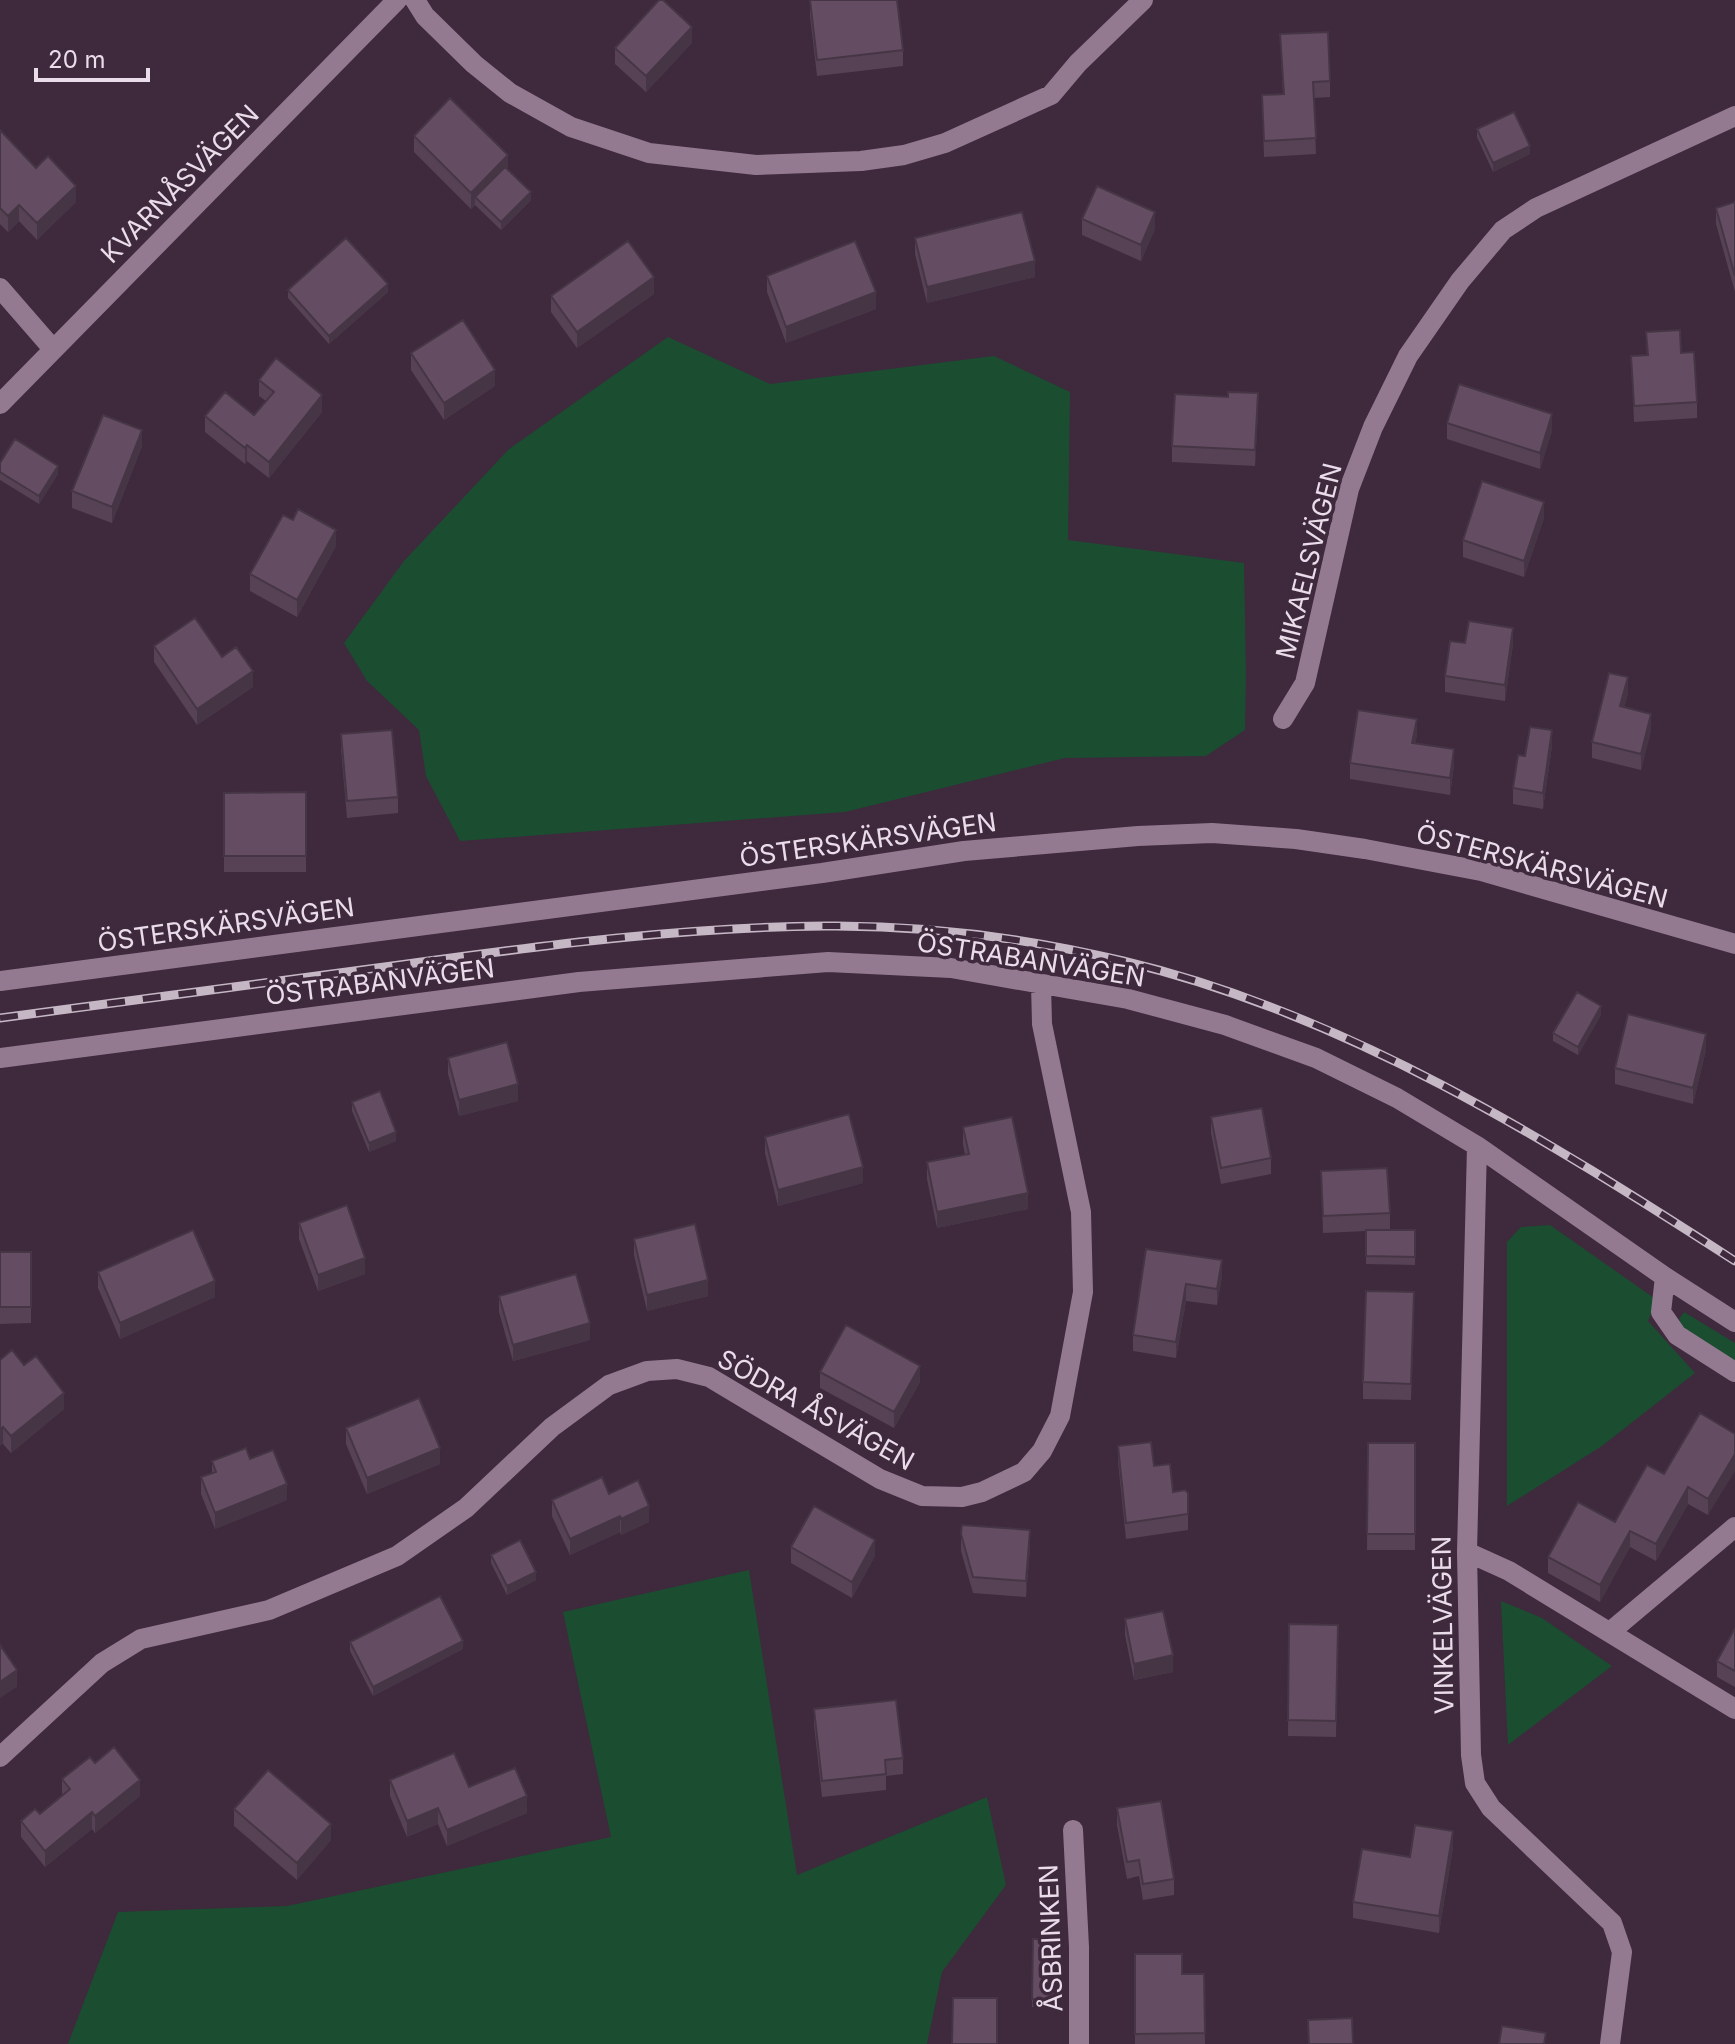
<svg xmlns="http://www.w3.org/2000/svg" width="1735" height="2044" viewBox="0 0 1735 2044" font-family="Inter,sans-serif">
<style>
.green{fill:#1b4d30}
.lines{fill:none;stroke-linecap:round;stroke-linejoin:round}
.minor{stroke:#937a91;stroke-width:20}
.rail-casing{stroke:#c6b7c5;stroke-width:9}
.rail{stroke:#3e293d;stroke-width:6;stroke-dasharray:18;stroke-linecap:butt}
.wall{fill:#564254}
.shaded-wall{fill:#463645}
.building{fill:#644d62;stroke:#463645;stroke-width:2}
.labels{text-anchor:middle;stroke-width:7;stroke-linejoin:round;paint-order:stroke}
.street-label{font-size:26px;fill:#eadce9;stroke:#3e293d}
</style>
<rect width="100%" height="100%" fill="#3e293d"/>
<path class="green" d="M668 337 770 384 994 356 1070 392 1068 540 1244 563 1246 674 1245 730 1206 756 1065 758 845 812 460 841 426 776 419 730 367 681 344 643 404 561 509 449Z
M1550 1225 1657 1300 1648 1321 1695 1373 1602 1446 1507 1506V1242L1521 1227Z
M1684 1312 1735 1343V1363L1681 1326 1679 1319Z
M749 1570 797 1875 987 1797 1006 1885 942 1972 927 2044H68L118 1912 287 1906 611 1837 563 1612Z
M1501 1601 1542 1618 1612 1666 1508 1745Z"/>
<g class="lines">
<path class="minor" d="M415 0 425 16 474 64 510 93 571 127 649 153 756 165 861 161 904 155 945 143 1051 95 1078 63 1143 0
M0 288 53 349
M0 404 397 0
M1283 719 1305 683 1349 489 1373 427 1408 356 1460 281 1503 230 1536 208 1735 116
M0 981 822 873 964 851 1138 836 1212 833 1296 839 1365 849 1481 871 1735 944
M0 1058 579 982 828 962 951 968 1128 999 1225 1025 1316 1058 1397 1098 1477 1146 1665 1277 1735 1322
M1477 1146 1467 1552 1471 1755 1475 1783 1491 1808 1612 1923 1622 1952 1610 2044
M1665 1277 1661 1312 1677 1335 1735 1372
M1467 1552 1509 1571 1735 1709
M1610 1632 1735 1527
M0 1757 102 1663 141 1639 269 1610 397 1556 466 1508 552 1427 609 1385 647 1371 677 1369 709 1377 880 1479 922 1496 962 1497 982 1492 1024 1472 1042 1451 1060 1416 1083 1292 1081 1212 1042 1024 1041 984
M1073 1830 1079 1947V2044"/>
<defs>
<path id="rail" d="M0 1018C136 1000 271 982 407 964 545 945 685 927 825 926 924 925 1027 938 1123 961 1347 1014 1544 1138 1735 1261"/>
</defs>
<use href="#rail" class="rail-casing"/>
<use href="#rail" class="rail"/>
</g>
<path class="wall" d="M810 0 903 50V66L817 76 810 16Z
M1280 34 1330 81V97L1314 98 1316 154 1264 157 1262 95 1283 94Z
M692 43 646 92 615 64V48Z
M1477 129 1530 154 1493 172 1477 137Z
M0 130 36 168 76 202 37 240 19 221 8 232 0 224Z
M414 136 531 200 501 230 475 205 471 209 414 152Z
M1735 202V292L1716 224V208Z
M1082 219 1155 229 1141 261 1082 235Z
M915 238 1035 277 927 303 915 254Z
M767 276 876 309 786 343 767 292Z
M288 290 388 292 329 344 288 298Z
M654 294 577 348 551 312V296Z
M1646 332 1681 353 1697 402V418L1634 422 1631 356 1647 355Z
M411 353 495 386 444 420 411 370Z
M259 380 322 412 269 478 247 461 245 464 205 432V416L254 415 266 401 259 396Z
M1258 410 1255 466 1172 462V446Z
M1447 423 1552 431 1540 469 1447 439Z
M142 446 112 523 72 508V491Z
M0 463 58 474 39 504 0 480Z
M1544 518 1524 577 1463 557V540Z
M336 546 297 617 250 591V574Z
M1465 643 1513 644 1505 701 1445 692V676Z
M154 646 253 687 197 725 154 662Z
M1628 694 1624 707 1651 730 1641 770 1592 758V742Z
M341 734 398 797V813L347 818 341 750Z
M1417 735 1415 743 1454 765 1450 795 1350 779V763Z
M1552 746 1543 809 1513 804V788L1525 756Z
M306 792V872H224V793Z
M1601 1015 1578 1055 1553 1041V1033Z
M1706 1050 1693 1104 1615 1084V1068Z
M448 1058 518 1101 459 1116 448 1074Z
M352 1102 396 1141 369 1152 352 1111Z
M1211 1117 1271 1158V1174L1221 1184 1211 1133Z
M963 1127 1028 1209 937 1228 927 1179V1162L965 1155 963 1144Z
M765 1137 863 1183 778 1206 765 1153Z
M1321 1171 1390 1213V1230H1379H1415V1265L1366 1264V1231L1323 1233Z
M299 1223 365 1274 318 1291 299 1239Z
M634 1239 708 1296 647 1311 634 1255Z
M1146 1249 1222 1277 1217 1305 1186 1301 1176 1358 1133 1351V1335Z
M0 1252H31V1323L0 1324Z
M98 1272 215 1297 120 1339 98 1288Z
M499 1296 590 1340 513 1361 499 1312Z
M1414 1308 1411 1400 1363 1399V1382Z
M0 1360 24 1365 64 1409 11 1453 3 1444Z
M820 1372 920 1382 894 1428 820 1388Z
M346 1428 440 1464 367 1494 346 1444Z
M1735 1434 1708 1515 1688 1504 1656 1561 1630 1547 1600 1602 1548 1573V1557L1615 1522 1664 1474Z
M1368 1443H1415V1550H1367Z
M1118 1446 1154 1466 1173 1492 1188 1493V1530L1126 1539 1118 1462Z
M250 1459 287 1500 215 1529 201 1494V1477L212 1473V1461Z
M609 1494 649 1522 621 1535 620 1532 570 1555 552 1516V1500Z
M961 1534 1030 1547 1026 1597 973 1593 961 1551Z
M791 1547 875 1556 852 1598 791 1563Z
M491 1555 536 1580 507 1595 491 1563Z
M1125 1619 1173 1672 1134 1680 1125 1635Z
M1289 1624 1338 1625 1336 1737 1288 1736Z
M1735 1628V1687L1717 1677V1661Z
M350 1642 463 1649 373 1696 350 1651Z
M814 1709 903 1758V1774L886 1776V1790L822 1797 814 1725Z
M95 1763 140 1796 95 1833 92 1829 45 1867 21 1837V1821L40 1814 62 1795V1779Z
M390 1780 469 1787 527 1813 447 1846 438 1824 407 1837 390 1796Z
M1117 1808 1174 1879V1895L1143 1900 1139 1876 1127 1879 1117 1825Z
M234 1809 331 1840 297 1880 234 1826Z
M1453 1848 1439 1933 1353 1918V1902L1410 1857Z
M1033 1939H1057L1056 2008 1032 2007Z
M1135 1954 1182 1974H1204L1205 2044H1135Z"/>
<path class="shaded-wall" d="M692 27V43L646 92V76Z
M1530 146V154L1493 172V163Z
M508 155V171L475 197V205L471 209V193Z
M76 186V202L37 240V223Z
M531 192V200L501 230V222Z
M19 205V221L8 232V216Z
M1155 212V229L1141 261V245Z
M1035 261V277L927 303V287Z
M654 277V294L577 348V332Z
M388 284V292L329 344V336Z
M876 292V309L786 343V327Z
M495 370V386L444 420V403Z
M1258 393V410L1255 466V450Z
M322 395V412L269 478V462Z
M1552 414V431L1540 469V453Z
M142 430V446L112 523V507Z
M247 445V461L245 464V448Z
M58 466V474L39 504V496Z
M1544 502V518L1524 577V561Z
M336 530V546L297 617V600Z
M1513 628V644L1505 701V685Z
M253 671V687L197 725V709Z
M1628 677V694L1620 723V706Z
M1651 714V730L1641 770V754Z
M1417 719V735L1412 759V743Z
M1552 730V746L1543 809V793Z
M1454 749V765L1450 795V778Z
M1601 1006V1015L1578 1055V1047Z
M1706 1034V1050L1693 1104V1088Z
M518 1084V1101L459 1116V1100Z
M396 1132V1141L369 1152V1143Z
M863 1167V1183L778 1206V1190Z
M1028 1193V1209L937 1228V1212Z
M365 1258V1274L318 1291V1275Z
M1222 1260V1277L1217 1305V1289Z
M708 1280V1296L647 1311V1295Z
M215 1281V1297L120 1339V1323Z
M1186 1284V1301L1176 1358V1342Z
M590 1323V1340L513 1361V1345Z
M920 1366V1382L894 1428V1412Z
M64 1393V1409L11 1453V1436Z
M3 1427V1444L0 1446V1430Z
M440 1448V1464L367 1494V1478Z
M1735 1454V1471L1708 1515V1499Z
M287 1484V1500L215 1529V1513Z
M1688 1487V1504L1656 1561V1544Z
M649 1506V1522L621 1535V1519Z
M620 1516V1532L570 1555V1539Z
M1030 1530V1547L1026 1597V1581Z
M1630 1531V1547L1600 1602V1585Z
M875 1540V1556L852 1598V1582Z
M536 1572V1580L507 1595V1586Z
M463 1641V1649L373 1696V1687Z
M1173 1655V1672L1134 1680V1664Z
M17 1670V1687L0 1698V1682Z
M140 1780V1796L95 1833V1816Z
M527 1796V1813L447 1846V1830Z
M438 1808V1824L407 1837V1821Z
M92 1812V1829L45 1867V1851Z
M331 1824V1840L297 1880V1863Z
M1453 1831V1848L1439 1933V1916Z"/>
<path class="building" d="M659 0H663L692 27 646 76 615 48Z
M810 0H897L903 50 817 60Z
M1328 32 1330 81 1313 82 1316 138 1264 141 1262 95 1284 94 1280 34Z
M450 98 508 155 471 193 414 136Z
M1514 112 1530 146 1493 163 1477 129Z
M0 130 36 168 48 156 76 186 37 223 19 205 8 216 0 208Z
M505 167 531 192 501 222 475 197Z
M1097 186 1155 212 1141 245 1082 219Z
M1735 202V276L1716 208Z
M1022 212 1035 261 927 287 915 238Z
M346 238 388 284 329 336 288 290Z
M628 241 654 277 577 332 551 296Z
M855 241 876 292 786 327 767 276Z
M463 320 495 370 444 403 411 353Z
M1680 330 1681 353 1694 352 1697 402 1634 406 1631 356 1648 355 1646 332Z
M276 358 322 395 269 462 247 445 245 448 205 416 225 392 254 415 274 392 259 380Z
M1459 384 1552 414 1540 453 1447 423Z
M1228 392 1258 393 1255 450 1172 446 1175 394 1228 397Z
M103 415 142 430 112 507 72 491Z
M15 439 58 466 39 496 0 472V463Z
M1482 481 1544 502 1524 561 1463 540Z
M298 509 336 530 297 600 250 574 283 515 293 520Z
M195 618 222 657 236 647 253 671 197 709 154 646Z
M1469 621 1513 628 1505 685 1445 676 1450 641 1465 643Z
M1609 673 1628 677 1620 706 1651 714 1641 754 1592 742Z
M1358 710 1417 719 1412 743 1454 749 1450 778 1350 763Z
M1530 727 1552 730 1543 793 1513 788 1518 755 1525 756Z
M392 730 398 797 347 801 341 734Z
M306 792V856H224V793Z
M1577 992 1601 1006 1578 1047 1553 1033Z
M1628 1014 1706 1034 1693 1088 1615 1068Z
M507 1042 518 1084 459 1100 448 1058Z
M380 1091 396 1132 369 1143 352 1102Z
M1262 1108 1271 1158 1221 1168 1211 1117Z
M849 1114 863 1167 778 1190 765 1137Z
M1012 1117 1028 1193 937 1212 927 1162 969 1154 963 1127Z
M1387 1168 1390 1213 1323 1216 1321 1171Z
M347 1205 365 1258 318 1275 299 1223Z
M695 1224 708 1280 647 1295 634 1239Z
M193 1230 215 1281 120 1323 98 1272Z
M1366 1230H1415V1257L1366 1256Z
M1146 1249 1222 1260 1217 1289 1186 1284 1176 1342 1133 1335Z
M0 1252H31V1307H0Z
M576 1274 590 1323 513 1345 499 1296Z
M1366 1291 1414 1292 1411 1384 1363 1382Z
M846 1325 920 1366 894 1412 820 1372Z
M12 1350 24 1365 36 1356 64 1393 11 1436 3 1427 0 1430V1360Z
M419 1398 440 1448 367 1478 346 1428Z
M1700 1413 1735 1434V1454L1708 1499 1688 1487 1656 1544 1630 1531 1600 1585 1548 1557 1578 1502 1615 1522 1647 1465 1664 1474Z
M1151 1442 1154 1466 1170 1464 1173 1492 1185 1490 1188 1493V1514L1126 1523 1118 1446Z
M1368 1443H1415V1534H1367Z
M246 1448 250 1459 273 1450 287 1484 215 1513 201 1477 216 1472 212 1461Z
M602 1477 609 1494 638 1480 649 1506 621 1519 620 1516 570 1539 552 1500Z
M814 1506 875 1540 852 1582 791 1547Z
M962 1525 1030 1530 1026 1581 973 1577 961 1534Z
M520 1540 536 1572 507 1586 491 1555Z
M440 1596 463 1641 373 1687 350 1642Z
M1163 1611 1173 1655 1134 1664 1125 1619Z
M1289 1624 1338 1625 1336 1721 1288 1720Z
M1735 1628V1671L1717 1661Z
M0 1645 17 1670 0 1682Z
M896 1700 903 1758 885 1760 886 1774 822 1781 814 1709Z
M114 1747 140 1780 95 1816 92 1812 45 1851 21 1821 35 1809 40 1814 70 1789 62 1779 90 1757 95 1763Z
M454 1753 469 1787 515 1768 527 1796 447 1830 438 1808 407 1821 390 1780Z
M268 1770 331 1824 297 1863 234 1809Z
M1161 1801 1174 1879 1143 1884 1139 1860 1127 1862 1117 1808Z
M1415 1825 1453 1831 1439 1916 1353 1902 1362 1849 1410 1857Z
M1033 1939H1057L1056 2000 1032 1999Z
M1135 1954H1182V1974H1204L1205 2033 1135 2034Z
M953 1998H997V2044H952Z
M1352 2018 1353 2044H1309L1308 2020Z
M1502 2026 1546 2033 1544 2044H1499Z"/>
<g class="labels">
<g class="street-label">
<text transform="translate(180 184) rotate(-45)" y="9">KVARNÅSVÄGEN</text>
<text transform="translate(1309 561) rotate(-76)" y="9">MIKAELSVÄGEN</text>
<text transform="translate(868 840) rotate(-8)" y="9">ÖSTERSKÄRSVÄGEN</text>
<text transform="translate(1542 866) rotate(15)" y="9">ÖSTERSKÄRSVÄGEN</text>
<text transform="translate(226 925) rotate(-8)" y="9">ÖSTERSKÄRSVÄGEN</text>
<text transform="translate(1031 960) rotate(9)" y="9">ÖSTRABANVÄGEN</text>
<text transform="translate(380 982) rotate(-7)" y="9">ÖSTRABANVÄGEN</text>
<text transform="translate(816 1410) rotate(29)" y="9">SÖDRA ÅSVÄGEN</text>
<text transform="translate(1443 1625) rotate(-91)" y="9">VINKELVÄGEN</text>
<text transform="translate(1051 1938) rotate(-92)" y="9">ÅSBRINKEN</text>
</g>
</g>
<path d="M36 68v12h112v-12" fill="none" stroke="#eadce9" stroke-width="4"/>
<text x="48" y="68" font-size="24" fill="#eadce9" stroke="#3e293d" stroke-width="6" paint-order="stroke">20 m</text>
</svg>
